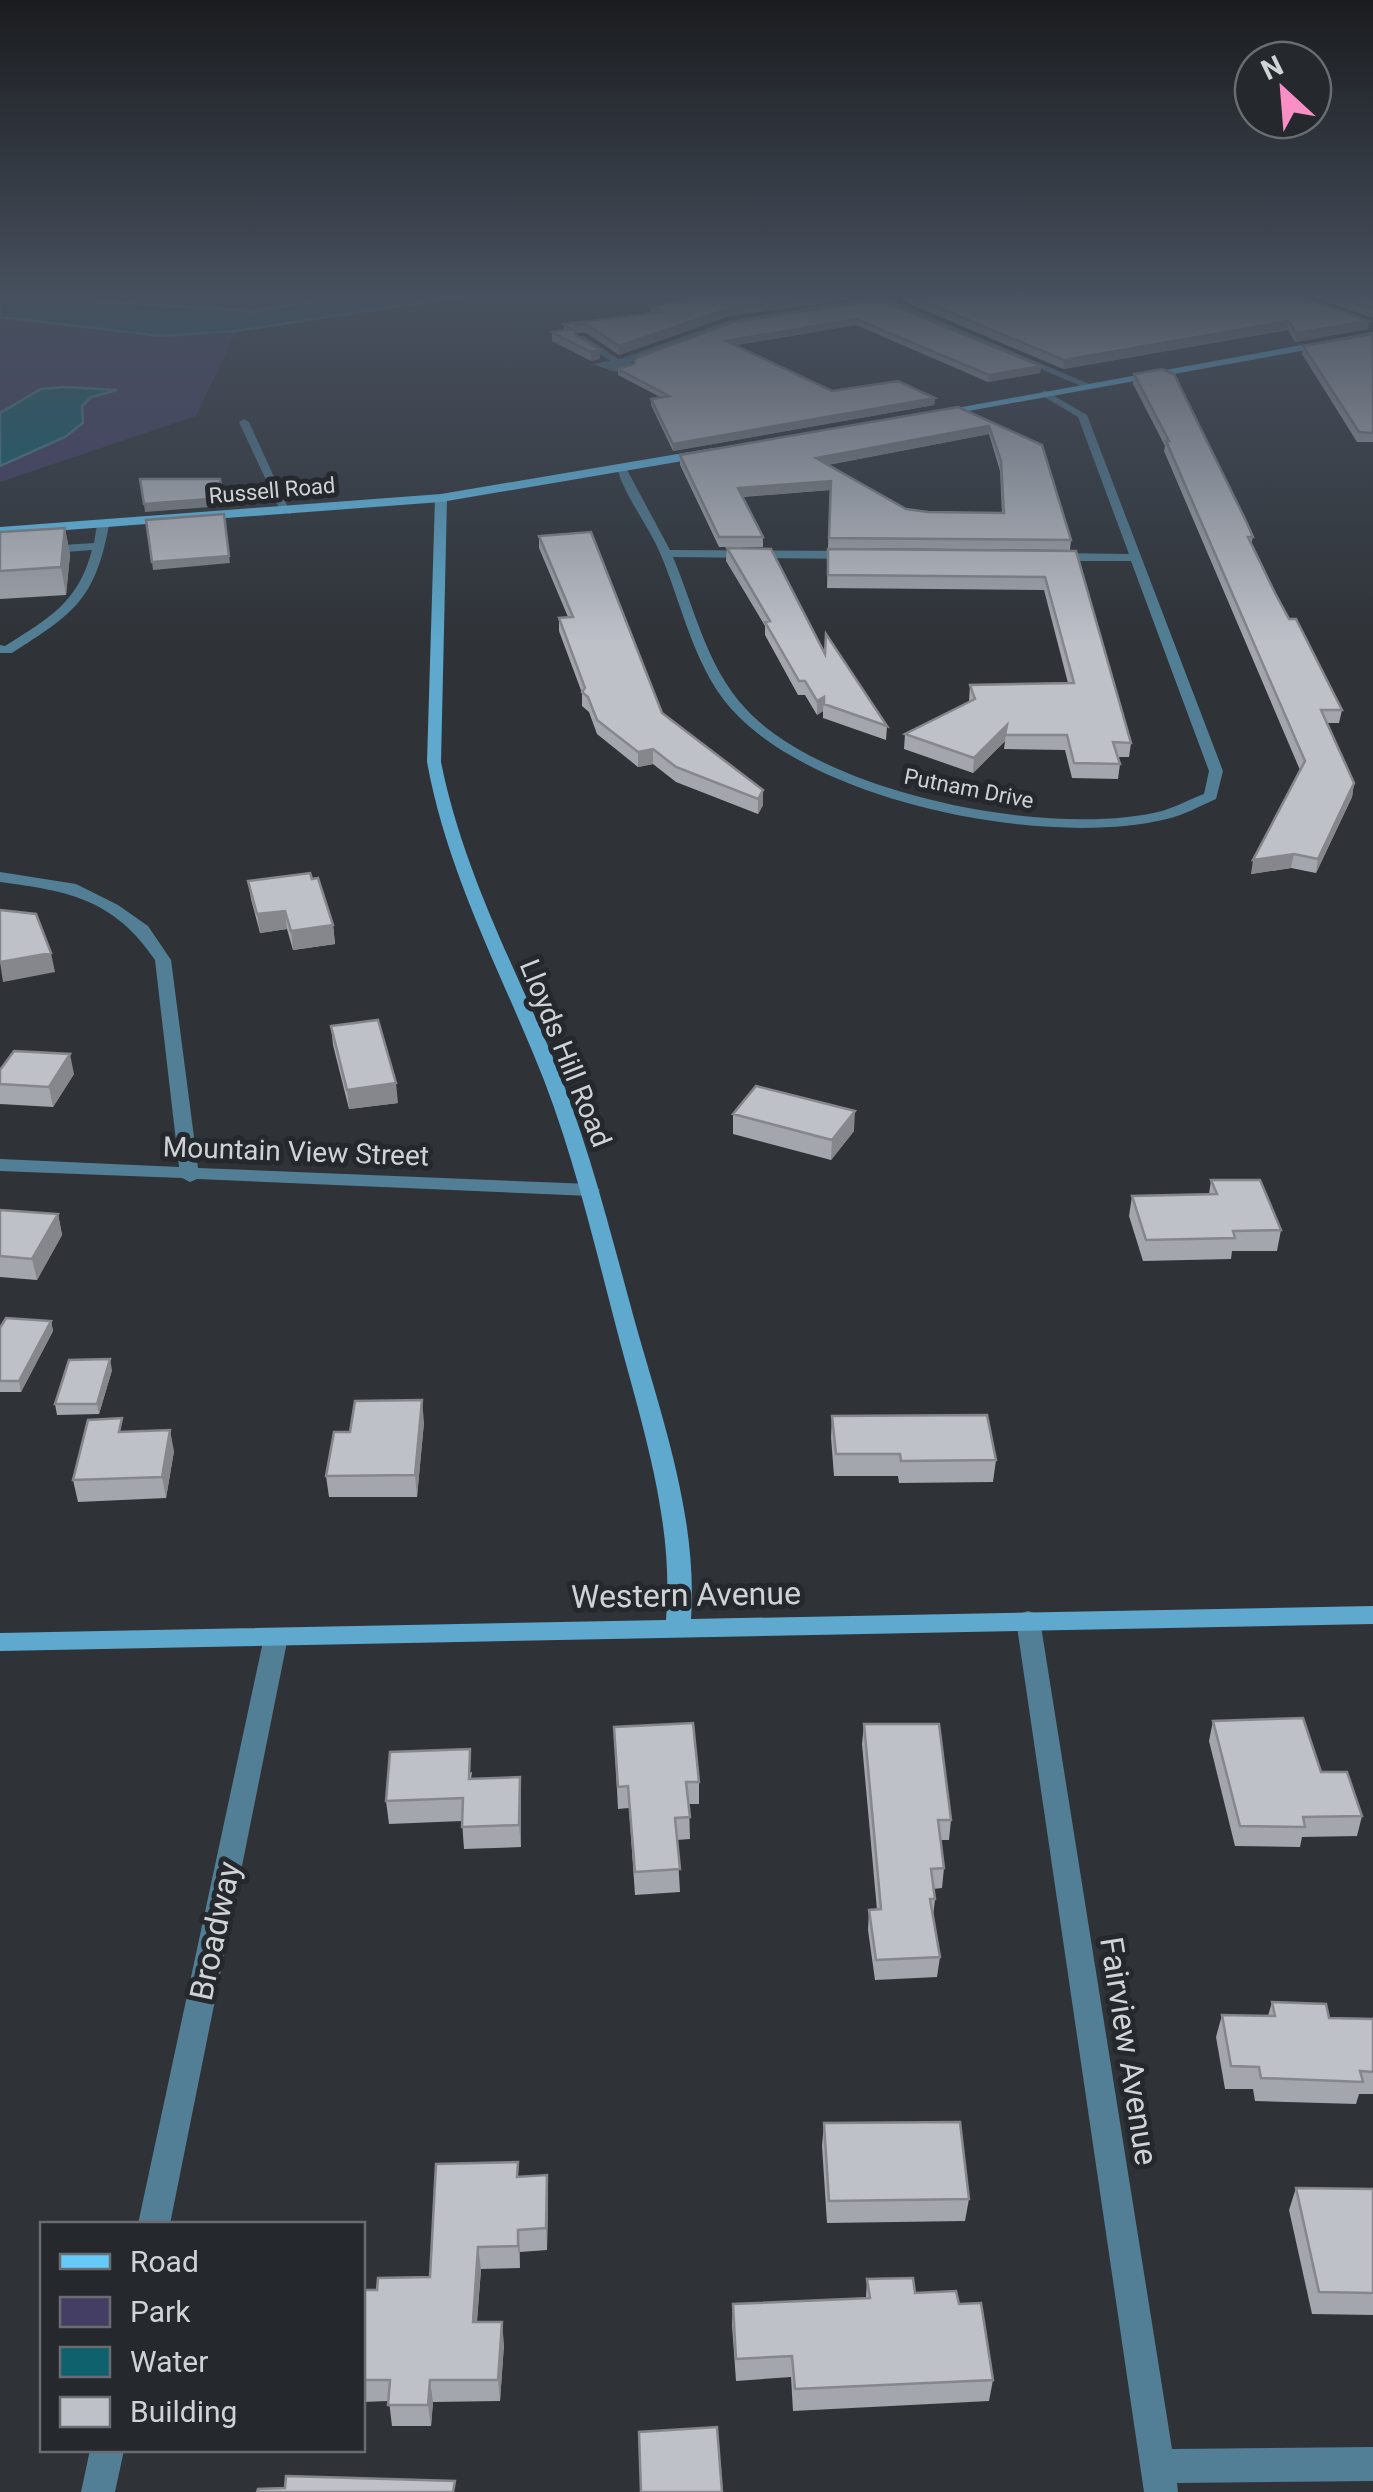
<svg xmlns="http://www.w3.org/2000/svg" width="1373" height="2492" viewBox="0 0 1373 2492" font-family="Roboto,sans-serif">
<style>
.green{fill:#443e64}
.water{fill:#10616e;stroke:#4a838d;stroke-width:2.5}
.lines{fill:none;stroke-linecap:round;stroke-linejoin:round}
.service{fill:#527f95;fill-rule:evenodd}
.minor{fill:#527f95;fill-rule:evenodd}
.secondary{fill:#5ea9cd;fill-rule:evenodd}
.primary{fill:#66caf8;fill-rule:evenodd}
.wall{fill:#a3a6ac;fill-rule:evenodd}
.shaded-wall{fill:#85878c}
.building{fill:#bec1c8;stroke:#85878c;stroke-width:2.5;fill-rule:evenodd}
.labels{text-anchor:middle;stroke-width:10;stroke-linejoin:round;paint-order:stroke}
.far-street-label{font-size:22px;fill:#d0d3d6;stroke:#25292e}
.street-label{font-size:28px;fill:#d0d3d6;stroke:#25292e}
.near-street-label{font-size:32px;fill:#d0d3d6;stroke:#25292e}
</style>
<rect width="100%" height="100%" fill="#2f3338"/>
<path class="green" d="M55 294H360L254 311 89 301Z
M0 317 161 336 236 331 196 416 0 482Z"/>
<path class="water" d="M0 294H55L89 301 254 311 360 294H478L236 331 161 336 0 317Z
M65 387 117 390 91 397 82 406 83 423 65 437 0 466V413L41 389Z"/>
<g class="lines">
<path class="service" d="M578 336H584L620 360 612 362 578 340Z
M244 419 249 422 291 514 281 512 239 422Z
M103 522 109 525C95 600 74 613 12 653H0V645L5 646C49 618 78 603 92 550L0 557V549L94 543 97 525Z"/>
<path class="minor" d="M896 294H917L891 300 1094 386 1086 388 880 302 732 325 631 362 633 367 615 372 593 364 623 358 730 320Z
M1044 390 1087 415 1223 771 1216 799C1200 806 1184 815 1167 819 1048 848 825 804 738 716 695 674 683 606 660 553 650 528 620 489 617 466L626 468 670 550 854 551 860 555 854 559 673 557C694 607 707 667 745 708 823 794 1051 839 1162 811 1176 807 1190 799 1204 794L1209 771 1131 561H1053L1047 557 1053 553 1129 554 1078 417 1041 395Z
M0 872 76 884 118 905 148 926 171 960 198 1168 590 1184 600 1190 590 1196 197 1179 190 1182 182 1178 0 1171V1159L179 1167 155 960C114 899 68 891 0 882Z
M1028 1611 1037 1614 1040 1620 1172 2449 1373 2447V2481L1177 2483 1178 2492H1144L1016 1620 1019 1614Z
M276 1628 285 1631 288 1637 170 2224H138L264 1637 267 1631Z
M90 2450H124L115 2492H81Z"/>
<path class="secondary" d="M441 495 447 498 441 762C462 866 509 956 551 1053 588 1140 610 1231 635 1322 662 1418 698 1518 691 1619L1373 1606V1624L0 1651V1633L666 1620C675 1516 638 1414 613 1315 590 1227 569 1138 533 1053 493 957 446 866 427 762L435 498Z"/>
<path class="primary" d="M1373 332V338L930 418 924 414Z
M713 448 718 449V455L441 502 0 535V527L441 494Z"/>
</g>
<path class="wall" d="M700 294H890L729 316 619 355 586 333H576L600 359 591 361 552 341V332L564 330V324L651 313V306L700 297Z
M903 294H1295L1368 329 1295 342 1288 330 1063 369 903 301Z
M1304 294H1373V318Z
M880 300 1041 366 1040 373 988 382 856 325 736 345 832 391 935 398 934 405 673 451 651 405V399L660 397 618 375V369Z
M1373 334V442H1357L1302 354 1303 346Z
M1134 374 1253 537 1251 544 1275 593 1342 710 1339 723H1327L1354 783 1352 797 1316 873 1291 868 1251 874 1300 770 1164 451 1165 446 1133 384Z
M958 407 1042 445 1071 540 1070 550 828 548 830 490 743 497 763 537V547H719L680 465V455ZM989 434 1000 471 1002 513 928 512 906 509 828 465Z
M65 528 70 555 66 595 0 599V532Z
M539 536 662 713 763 790V805L758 814 676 782 653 764 638 767 597 734 589 712 582 706V693L559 631V618L568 617 539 548Z
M727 548 825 654 887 726 886 740 823 718V711L817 715 805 695H798L765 635V626L726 561Z
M828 549 1076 551 1131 743 1129 757H1118L1120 764 1118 779 1072 778 1065 750 1004 749 1005 741 973 773 904 749 905 734 969 702 970 685 1068 683 1044 590 827 588Z
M248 881 333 925 335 944 293 950 287 929 260 933 251 899Z
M331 1026 398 1103 349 1109 333 1045Z
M0 1070 74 1074 53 1107 0 1104Z
M733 1114 854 1131 831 1160 733 1134Z
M1211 1180 1281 1230 1277 1251H1232L1231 1259 1143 1261 1129 1216 1132 1196 1209 1194Z
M0 1210 58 1214 62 1235 37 1280 0 1277Z
M51 1321 53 1331 21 1392H0V1328Z
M112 1370 99 1414 57 1415 55 1404Z
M832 1416 996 1460 993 1482 899 1483 898 1476H834L831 1437Z
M424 1422 417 1497H329L326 1476 350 1432Z
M174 1451 166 1498 78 1502 73 1480Z
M1213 1721 1321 1772 1362 1816 1357 1836 1302 1837 1300 1847 1235 1846 1209 1741Z
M864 1724 951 1820 949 1840H941L944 1868 942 1888 933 1889 935 1899 933 1917 940 1957 937 1977 875 1980 868 1930 869 1910H877L862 1744Z
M615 1750 699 1782V1804H689L690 1839 677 1840 680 1892 635 1895 629 1808 618 1809Z
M472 1772 471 1779 520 1777 521 1847 464 1849 462 1821 389 1824 386 1801Z
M1272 2002 1329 2018 1373 2019V2094H1359L1356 2104 1255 2101 1253 2089H1225L1216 2037 1222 2015 1268 2016Z
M824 2123 969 2199 965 2221 827 2223 822 2146Z
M547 2175 548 2197 547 2250 520 2252V2268L481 2269 477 2322 504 2344 500 2401 433 2402 431 2426H392L389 2401 362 2402V2290H377L430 2277 519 2176Z
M1296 2188 1373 2189V2315L1312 2314 1289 2210Z
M867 2279 959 2304 993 2380 989 2401 793 2411 791 2377 736 2381 732 2325 733 2304 866 2298Z"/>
<path class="shaded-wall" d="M831 294H890L729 316 619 355V346L730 308Z
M856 319V325L726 347V341Z
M1289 321 1288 330 1063 369 1064 360Z
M1369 321 1368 329 1295 342 1296 333Z
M600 350V359L591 361V352Z
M1041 366 1040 373 988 382 989 375Z
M935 398 934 405 673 451V444Z
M989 426V434L816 467V458Z
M831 481 830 490 738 497V488Z
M222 498 223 506 145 512 144 504Z
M65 528 70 555 66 595 61 567Z
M229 556 230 563 153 570 152 562Z
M824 697 823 711 817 715V701Z
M1007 725 1005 741 973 773 974 758Z
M653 749V764L638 767V752Z
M1354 783 1352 797 1316 873 1318 859Z
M763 790V805L758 814V799Z
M1294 854 1291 868 1251 874 1253 860Z
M285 911 287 929 260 933 257 914Z
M333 925 335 944 293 950 291 931Z
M51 953 55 972 3 982 0 962Z
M70 1054 74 1074 53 1107 49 1087Z
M396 1083 398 1103 349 1109 347 1090Z
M855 1111 854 1131 831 1160 832 1140Z
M58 1214 62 1235 37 1280 32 1259Z
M51 1321 53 1331 21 1392 19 1381Z
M110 1359 112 1370 99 1414 97 1404Z
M422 1400 424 1422 417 1497 415 1475Z
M170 1430 174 1451 166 1498 162 1477Z
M520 1777 521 1799V1847L519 1825Z
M547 2175 548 2197 547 2250 546 2228Z
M518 2230 520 2252V2268L518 2246Z
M478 2247 481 2269 475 2344 473 2322Z
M502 2322 504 2344 500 2401 498 2380Z
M430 2380 433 2402 431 2426 428 2405Z"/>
<path class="building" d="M707 294H831L730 308 619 346 586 324 575 325 576 335 600 350 591 352 552 332 572 329 564 324 663 312 651 306 710 295Z
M906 294H1295L1369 321 1296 333 1289 321 1064 360Z
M1329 294H1373V309Z
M880 300 1041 366 989 375 856 319 726 341 832 391 898 381 935 398 673 444 651 399 669 396 618 369 634 364 636 358 733 322Z
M1373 334V433L1359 432 1303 346Z
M1162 369 1174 374 1246 521 1253 537H1248L1275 593 1289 619H1296L1342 710H1321L1354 783 1318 859 1294 854 1253 860 1305 761 1166 441H1169L1134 374Z
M958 407 1042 445 1071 540 829 538 831 481 738 488 763 537H719L680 455ZM989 426 1001 461 1004 513 928 512 906 509 816 458Z
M140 479H220L222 498 144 504Z
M224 514 229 556 152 562 146 520Z
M65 528 61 567 0 571V532Z
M591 532 662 713 763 790 758 799 676 767 653 749 638 752 597 720 588 697 582 692 585 688 559 618 573 617 539 536Z
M727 548 771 549 825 654 826 634 887 726 824 704V697L817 701 805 681H799L765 622 770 621Z
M828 549 1076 551 1131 743 1113 742 1120 764 1074 763 1067 735H1005L1007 725 974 758 905 734 975 699 970 685 1074 683 1045 577 828 575Z
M310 873 312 879 318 878 333 925 291 931 285 911 257 914 248 881Z
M0 910 36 914 51 953 0 962Z
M378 1020 396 1083 347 1090 331 1026Z
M14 1051 70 1054 49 1087 0 1084V1070Z
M756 1086 855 1111 832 1140 733 1114Z
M1211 1180H1260L1281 1230 1233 1231 1235 1238 1146 1240 1132 1196 1217 1194Z
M0 1210 58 1214 32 1259 0 1256Z
M6 1318 51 1321 19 1381H0V1328Z
M110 1359 97 1404H55L69 1360Z
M422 1400 415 1475 326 1476 334 1432H350L355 1401Z
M987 1415 996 1460 901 1461 900 1454H836L832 1416Z
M122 1418 119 1432 170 1430 162 1477 73 1480 88 1420Z
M1303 1718 1321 1772H1347L1362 1816 1303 1817 1305 1827 1240 1826 1213 1721Z
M693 1723 699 1782H686L690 1817 675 1818 680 1869 635 1872 628 1786 618 1787 614 1727Z
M864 1724H939L951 1820H938L944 1868 931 1869 935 1899H930L940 1957 876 1960 869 1910 881 1909Z
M470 1749 469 1779 520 1777 519 1825 462 1827 463 1798 386 1801 390 1752Z
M1272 2002 1326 2004 1329 2018 1373 2019V2072L1360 2071 1363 2082 1261 2078 1259 2067 1231 2066 1222 2015 1275 2016Z
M960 2122 969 2199 829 2201 824 2123Z
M518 2162 517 2177 547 2175 546 2228 518 2230V2246L478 2247 473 2322H502L498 2380H430L428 2405H388L390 2380H362V2290H377L378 2278 430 2277 436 2164Z
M1296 2188 1373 2189V2293L1319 2292Z
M913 2278 915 2293 956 2291 959 2304 981 2303 993 2380 795 2389 792 2356 736 2359 733 2304 870 2298 867 2279Z
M717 2427 722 2492H641L639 2432Z
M286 2476 455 2481 453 2492H257L258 2489 285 2488Z"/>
<linearGradient id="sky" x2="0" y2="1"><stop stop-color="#1a1c1f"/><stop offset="0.46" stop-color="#47505e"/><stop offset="1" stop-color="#47505e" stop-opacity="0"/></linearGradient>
<rect width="1373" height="643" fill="url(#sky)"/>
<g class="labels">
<g class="far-street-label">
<text transform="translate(272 490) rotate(-5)" y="8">Russell Road</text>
<text transform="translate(969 788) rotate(11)" y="8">Putnam Drive</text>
</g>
<g class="street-label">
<text transform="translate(566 1053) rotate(68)" y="10">Lloyds Hill Road</text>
<text transform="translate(296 1151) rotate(2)" y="10">Mountain View Street</text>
</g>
<g class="near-street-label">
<text transform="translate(686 1595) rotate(-1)" y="11">Western Avenue</text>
<text transform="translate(215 1931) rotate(-78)" y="11">Broadway</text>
<text transform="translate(1129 2051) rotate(81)" y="11">Fairview Avenue</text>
</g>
</g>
<rect x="40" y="2222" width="325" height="230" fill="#25292e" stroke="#696d71" stroke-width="2.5"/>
<rect x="60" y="2254" width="50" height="15" fill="#66caf8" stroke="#696d71" stroke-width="2.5"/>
<text x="130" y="2272" font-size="30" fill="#d0d3d6">Road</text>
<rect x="60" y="2297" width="50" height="30" fill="#443e64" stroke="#696d71" stroke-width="2.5"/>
<text x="130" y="2322" font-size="30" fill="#d0d3d6">Park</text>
<rect x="60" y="2347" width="50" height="30" fill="#10616e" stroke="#696d71" stroke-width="2.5"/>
<text x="130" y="2372" font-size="30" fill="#d0d3d6">Water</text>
<rect x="60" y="2397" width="50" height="30" fill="#bec1c8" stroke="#696d71" stroke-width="2.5"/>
<text x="130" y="2422" font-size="30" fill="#d0d3d6">Building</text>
<g transform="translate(1283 90) rotate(334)"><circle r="48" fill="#25292e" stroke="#696d71" stroke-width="2.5"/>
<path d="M0-8L18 38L0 25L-18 38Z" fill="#fa8fc6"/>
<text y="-15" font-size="28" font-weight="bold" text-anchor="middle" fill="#d0d3d6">N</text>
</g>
</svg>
